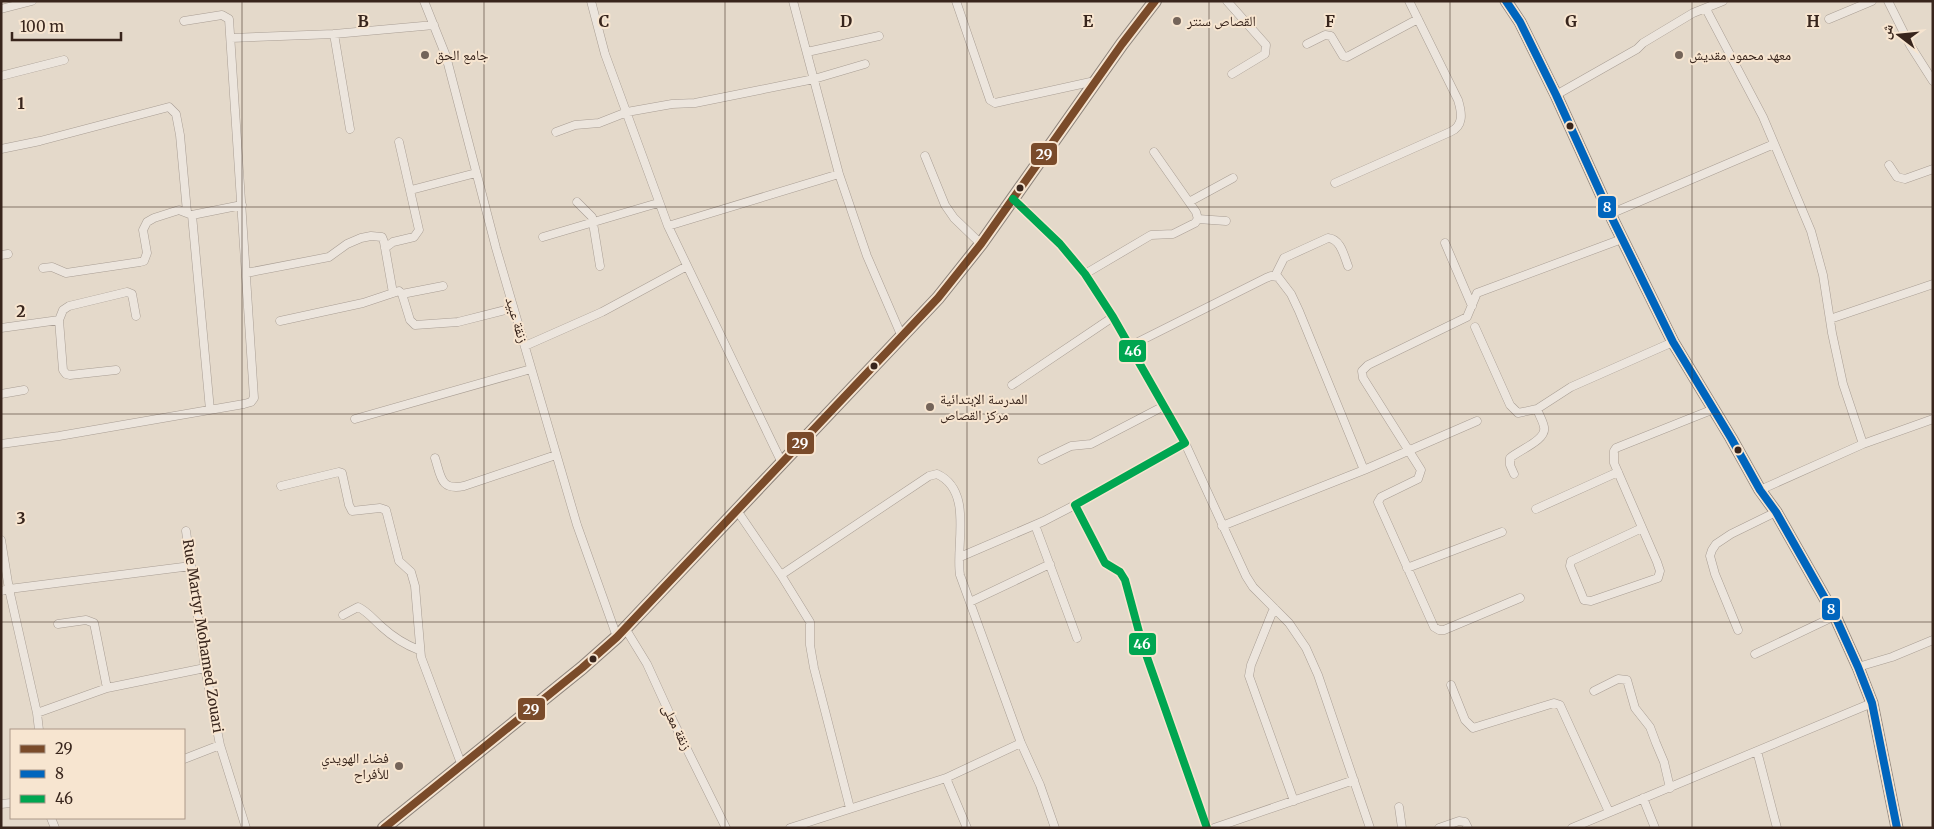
<svg xmlns="http://www.w3.org/2000/svg" width="1934" height="829" viewBox="0 0 1934 829" font-family="Merriweather,'Noto Naskh Arabic',serif">
<style>
.lines{fill:none;stroke-linecap:round;stroke-linejoin:round}
.street-casing{stroke:#a99e94;stroke-width:9}
.secondary-casing{stroke:#998e84;stroke-width:13}
.primary-casing{stroke:#8e847b;stroke-width:14}
.street{stroke:#ece5dd;stroke-width:8}
.secondary{stroke:#ece5dd;stroke-width:11}
.primary{stroke:#e4dace;stroke-width:12}
.bus-1-casing{stroke:#f7e5d0;stroke-width:11}
.bus-2-casing{stroke:#f7e5d0;stroke-width:11}
.bus-3-casing{stroke:#f7e5d0;stroke-width:11}
.bus-1{stroke:#7a4b2a;stroke-width:8}
.bus-2{stroke:#0065bd;stroke-width:8}
.bus-3{stroke:#00a651;stroke-width:8}
.grid{fill:none;stroke:#38251c;stroke-width:1;stroke-opacity:0.55}
.poi-dot{fill:#746459;stroke:#f7e5d0;stroke-width:2}
.bus-dot{fill:#38251c;stroke:#f7e5d0;stroke-width:2}
.labels{text-anchor:middle;stroke-width:4;stroke-linejoin:round;paint-order:stroke}
.poi-label{font-size:14px;fill:#38251c;stroke:#f7e5d0;text-anchor:start}
.street-label{font-size:14px;fill:#38251c;stroke:#f7e5d0}
.grid-label{font-size:16px;text-anchor:middle;font-weight:bold;fill:#38251c;stroke:#f7e5d0;stroke-width:4;stroke-linejoin:round;paint-order:stroke}
.line-badge{stroke:#f7e5d0;stroke-width:2}
.badge-label{font-size:14px;text-anchor:middle;font-weight:bold;fill:#fff}
</style>
<rect width="100%" height="100%" fill="#e4d9ca"/>
<g class="lines">
<defs>
<path id="street" d="M424 1 446 56 496 248 577 525 617 637
M591 1 605 54 668 226 782 463
M793 1 839 174 867 256 902 337
M956 1 990 100 995 103 1095 81
M1227 1 1266 45 1265 54 1232 74
M1888 1 1910 45 1933 81
M1 9 32 1
M1706 9 1763 117 1811 231 1823 275 1832 333 1843 384 1863 444
M1829 19 1872 1
M334 34 350 129
M231 38 334 34 434 25
M1307 44 1325 35 1331 36 1343 56 1347 57 1418 19
M807 52 879 36
M1 76 64 60
M1556 95 1637 49 1643 43 1693 13 1723 1
M556 132 575 125 599 123 627 112 672 104 695 103 814 79 865 64
M1 149 40 141 169 107 176 114 180 135 187 212
M1154 152 1196 212 1198 219
M925 156 945 205 954 218 981 244
M1889 165 1897 177 1905 179 1933 169
M1335 183 1450 132C1464 126 1462 113 1458 100L1409 1
M411 190 476 173
M1013 199 1060 244 1085 274 1113 317 1185 443 1075 505 1105 563 1120 572 1125 580 1142 643 1207 828
M577 202 592 217 600 266
M1189 202 1233 178
M1610 214 1774 144
M192 215 210 410
M1198 219 1226 221
M668 226 839 174
M543 237 658 203
M1445 243 1472 306
M385 248 393 242 414 237 419 230 399 142
M1 255 8 254
M43 268 52 267 66 273 140 262 144 261 147 253 143 230 147 222 154 218 179 210 192 215 242 205
M246 273 329 257 347 244 361 238 371 236 382 237 384 242 393 293
M1085 274 1151 235 1173 234 1195 223 1198 219
M1275 276 1284 258 1328 238C1341 239 1344 256 1348 266
M402 294 443 286
M1830 319 1933 284
M59 320 63 370 66 374 70 375 116 370
M280 321 363 303 399 291 402 294 410 320 415 325 458 322 513 308
M1475 327 1510 405 1518 413 1537 409 1571 387 1673 342
M1 328 59 320 63 310 69 306 127 292 132 294 136 316
M525 346 602 312 687 266
M1130 346 1266 278 1271 276 1278 277 1291 294 1299 311 1364 470
M1012 385 1113 317
M1 394 24 390
M355 419 531 369
M1185 443 1246 576 1253 587 1289 623 1306 648 1318 675 1370 828
M1 444 59 436 244 404 251 402 254 398 229 19 222 15 184 21
M435 458C441 476 440 491 464 486L556 455
M1042 460 1071 446 1091 444 1164 406
M1514 474 1510 465V458C1519 450 1547 440 1544 427 1543 421 1539 415 1537 409
M281 486 339 472 342 473 349 505 352 511 380 508 386 510 399 561 411 572 415 586 421 657 462 766
M1760 490 1863 444 1933 419
M736 509 781 575 810 622V645L814 668 850 808
M1536 509 1618 472
M1035 525 1077 638
M1222 526 1364 470 1477 421
M1642 528 1571 561 1570 566 1584 600 1591 601 1658 578 1660 571 1657 562 1614 463V451L1616 448 1714 409
M186 531 205 668 220 745 246 828
M1 540 9 589 191 566
M960 557 1044 521 1075 505
M1407 568 1502 532
M781 575 929 476 937 474C974 491 955 545 960 575L1021 743 1040 785 1055 828
M1 591 9 589 37 713 39 730
M1520 598 1444 630H1439L1434 627 1378 502 1381 497 1418 479 1421 470 1363 378 1362 371 1368 365 1467 317 1477 293 1622 239
M970 602 1050 564
M1274 608 1251 665 1249 676 1294 801
M343 615 358 607C367 611 374 620 382 627 393 637 406 645 419 650
M58 624 86 620 94 623 107 688
M625 628 647 664 673 721 726 828
M1738 630 1715 574 1710 556 1712 550 1716 544 1731 534 1776 512
M1755 654 1835 616
M1858 667 1892 657 1933 640
M1451 685 1465 720 1473 728 1554 703 1560 705 1609 812
M1594 691 1618 679 1627 680 1635 708 1650 727 1656 743 1664 762 1670 788
M37 713 107 688 205 668
M1757 751 1777 828
M184 759 220 745
M946 778 967 828
M1643 798 1655 828
M1 804 11 803
M1399 807 1402 828
M51 818 55 828
M790 828 946 778 1021 743
M1214 828 1354 780
M1439 828 1459 821 1465 822 1468 828
M1572 828 1872 703"/>
<path id="secondary" d="M1506 1 1520 22 1556 95 1610 214 1673 342 1731 438 1760 490 1776 512 1835 616 1858 667 1872 703 1897 828"/>
<path id="primary" d="M384 828 582 668 617 637 938 298 981 244 1122 44 1155 1"/>
</defs>
<use href="#street" class="street-casing"/>
<use href="#secondary" class="secondary-casing"/>
<use href="#primary" class="primary-casing"/>
<use href="#street" class="street"/>
<use href="#secondary" class="secondary"/>
<use href="#primary" class="primary"/>
<defs>
<path id="bus-1" d="M384 828 582 668 617 637 938 298 981 244 1122 44 1155 1"/>
<path id="bus-2" d="M1506 1 1520 22 1556 95 1610 214 1673 342 1731 438 1760 490 1776 512 1835 616 1858 667 1872 703 1897 828"/>
<path id="bus-3" d="M1013 199 1060 244 1085 274 1113 317 1185 443 1075 505 1105 563 1120 572 1125 580 1142 643 1207 828"/>
</defs>
<use href="#bus-1" class="bus-1-casing"/>
<use href="#bus-2" class="bus-2-casing"/>
<use href="#bus-3" class="bus-3-casing"/>
<use href="#bus-1" class="bus-1"/>
<use href="#bus-2" class="bus-2"/>
<use href="#bus-3" class="bus-3"/>
</g>
<path class="grid" d="M242 1V828M484 1V828M725 1V828M967 1V828M1209 1V828M1450 1V828M1692 1V828M1 207H1933M1 414H1933M1 622H1933"/>
<g class="poi-dot">
<circle cx="1177" cy="21" r="5"/>
<circle cx="425" cy="55" r="5"/>
<circle cx="1679" cy="55" r="5"/>
<circle cx="930" cy="407" r="5"/>
<circle cx="399" cy="766" r="5"/>
</g>
<g class="bus-dot">
<circle cx="1570" cy="126" r="4.5"/>
<circle cx="1020" cy="188" r="4.5"/>
<circle cx="874" cy="366" r="4.5"/>
<circle cx="1738" cy="450" r="4.5"/>
<circle cx="593" cy="659" r="4.5"/>
</g>
<g class="labels">
<g class="poi-label">
<text x="1187" y="26">القصاص سنتر</text>
<text x="435" y="60">جامع الحق</text>
<text x="1689" y="60">معهد محمود مقديش</text>
<text x="940" y="404">المدرسة الإبتدائية<tspan x="940" dy="16">مركز القصاص</tspan></text>
<text x="389" y="763" text-anchor="end">فضاء الهويدي<tspan x="389" dy="16">للأفراح</tspan></text>
</g>
<g class="street-label">
<text transform="translate(517 320) rotate(73)" y="5">زنقة عبيد</text>
<text transform="translate(203 636) rotate(81)" y="5">Rue Martyr Mohamed Zouari</text>
<text transform="translate(677 727) rotate(64)" y="5">زنقة معلى</text>
</g>
</g>
<g class="grid-label">
<text x="363" y="27">B</text>
<text x="604" y="27">C</text>
<text x="846" y="27">D</text>
<text x="1088" y="27">E</text>
<text x="1330" y="27">F</text>
<text x="1571" y="27">G</text>
<text x="1813" y="27">H</text>
<text x="21" y="109">1</text>
<text x="21" y="317">2</text>
<text x="21" y="524">3</text>
</g>
<g class="line-badge">
<rect x="1030" y="142" width="28" height="24" rx="5" fill="#7a4b2a"/>
<rect x="1597" y="195" width="20" height="24" rx="5" fill="#0065bd"/>
<rect x="1118" y="339" width="29" height="24" rx="5" fill="#00a651"/>
<rect x="786" y="431" width="29" height="24" rx="5" fill="#7a4b2a"/>
<rect x="1821" y="597" width="20" height="24" rx="5" fill="#0065bd"/>
<rect x="1128" y="632" width="29" height="24" rx="5" fill="#00a651"/>
<rect x="517" y="697" width="29" height="24" rx="5" fill="#7a4b2a"/>
</g>
<g class="badge-label">
<text x="1044" y="159">29</text>
<text x="1607" y="212">8</text>
<text x="1133" y="356">46</text>
<text x="800" y="448">29</text>
<text x="1831" y="614">8</text>
<text x="1142" y="649">46</text>
<text x="531" y="714">29</text>
</g>
<rect width="1934" height="829" fill="none" stroke="#38251c" stroke-width="5"/>
<rect x="10" y="729" width="175" height="90" fill="#f7e5d0" stroke="#ab9888"/>
<rect x="20" y="745" width="25" height="8" fill="#7a4b2a" stroke="#ab9888"/>
<text x="55" y="754" font-size="15" fill="#38251c">29</text>
<rect x="20" y="770" width="25" height="8" fill="#0065bd" stroke="#ab9888"/>
<text x="55" y="779" font-size="15" fill="#38251c">8</text>
<rect x="20" y="795" width="25" height="8" fill="#00a651" stroke="#ab9888"/>
<text x="55" y="804" font-size="15" fill="#38251c">46</text>
<g transform="translate(1899 35) rotate(286)" stroke="#f7e5d0" stroke-width="4" paint-order="stroke">
<path d="M0-4L9 19L0 12L-9 19Z" fill="#38251c"/>
<text y="-8" font-size="14" font-weight="bold" text-anchor="middle" fill="#38251c">ش</text>
</g>
<path d="M12 32v8h109v-8" fill="none" stroke="#38251c" stroke-width="2.5"/>
<text x="20" y="32" font-size="15" fill="#38251c" stroke="#f7e5d0" stroke-width="4" paint-order="stroke">100 m</text>
</svg>
